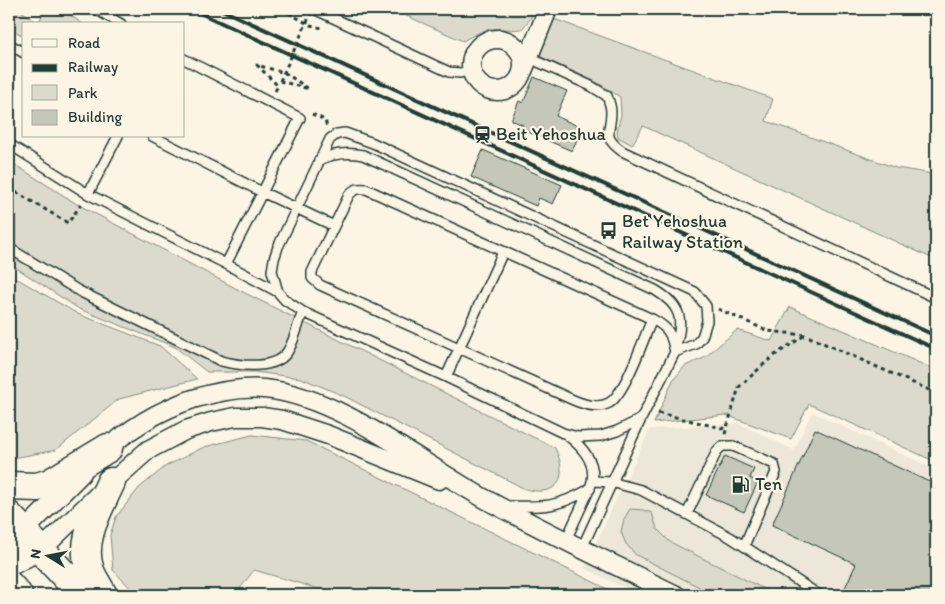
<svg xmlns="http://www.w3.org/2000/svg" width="945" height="604" viewBox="0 0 945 604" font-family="Itim,sans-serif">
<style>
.built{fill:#ece7d8}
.green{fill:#dcdacc;stroke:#7e8c80}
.building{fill:#c5c7b9;stroke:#1f3d34}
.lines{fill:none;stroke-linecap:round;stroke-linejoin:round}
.lane-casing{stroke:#1f3d34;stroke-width:12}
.street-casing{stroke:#1f3d34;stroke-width:21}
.primary-casing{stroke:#1f3d34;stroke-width:31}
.path{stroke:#1f3d34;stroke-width:3;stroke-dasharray:4 4;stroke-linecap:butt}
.lane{stroke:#fcf5e5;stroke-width:9}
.street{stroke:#fcf5e5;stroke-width:18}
.primary{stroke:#fcf5e5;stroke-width:28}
.rail{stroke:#1f3d34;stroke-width:4}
.path-bridge{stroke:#1f3d34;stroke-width:3;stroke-dasharray:4 4;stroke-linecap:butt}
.labels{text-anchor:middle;stroke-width:4.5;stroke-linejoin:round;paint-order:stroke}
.poi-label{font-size:18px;fill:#1f3d34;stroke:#fcf5e5;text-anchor:start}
</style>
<rect width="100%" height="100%" fill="#fcf5e5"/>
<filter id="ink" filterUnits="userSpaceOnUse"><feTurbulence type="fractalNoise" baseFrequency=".02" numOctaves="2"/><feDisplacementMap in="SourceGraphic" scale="10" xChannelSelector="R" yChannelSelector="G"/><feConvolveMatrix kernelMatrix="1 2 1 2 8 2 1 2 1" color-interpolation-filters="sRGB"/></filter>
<g filter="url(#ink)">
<path class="built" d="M812 412 936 470V595H639L584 568 650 429 738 423 794 450Z"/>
<path class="green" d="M9 9H19L38 24H24V37L9 27Z
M45 9H61L83 24H38Z
M391 9H528L534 11 530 19 522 29C514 30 509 29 502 29 487 27 476 34 463 41Z
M554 19 773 99 766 121 896 168 927 173 936 177V260L643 126 632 145 618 137 617 131 621 115 620 97 600 84 537 55Z
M9 161 77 204 241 291 555 448C569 477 559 498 525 489L344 396 301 378 254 372H207L175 347 79 309 9 263Z
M9 274 78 314 160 346 197 379 119 399 56 450 13 458 9 456Z
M790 307 936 370V462L809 404 791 439 726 415 654 423 673 380 685 366 704 358 737 330 771 341Z
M252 435 306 441 620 595H339L254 570 235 595H137L113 570 110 535 116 517 139 488 166 466 204 447Z
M630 509 643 510 652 513 657 529 670 542 776 595H715L636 555 626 544 621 532 624 519Z"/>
<path class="building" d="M534 77 567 91 556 116 582 128 572 151 521 129 523 125 511 120 519 101 523 103Z
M483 150 562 185 553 204 539 198 536 206 471 177Z
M815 429 936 485V595H855L844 590 856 564 772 525Z
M725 456 754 469 750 478 758 482 744 512 706 495Z"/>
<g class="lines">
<defs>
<path id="lane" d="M96 9 121 24
M314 9 449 72 460 73 471 70
M9 44 24 53
M527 57 591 86 607 96C609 101 611 106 611 112 611 132 601 136 622 151L936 298
M345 133 373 143 695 292 706 306 707 321 702 337 696 344 675 352 641 419 617 431 601 436 578 437 563 433 446 377 303 312 285 300 278 292 272 271 274 259 278 247 330 139 337 134Z
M118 136 88 194 226 264 300 118 184 59
M152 136 262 192 334 226
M9 144 88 194
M319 160C334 153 347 152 363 155L655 290C682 306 684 320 675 349
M9 248 79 291 221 361C241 366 278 371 289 349 295 338 298 324 303 312
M226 264 278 292
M652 319C644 338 625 394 609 403 598 409 582 404 571 399L320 285 312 278V272L349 195C354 189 358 188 366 189L652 319C669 328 671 333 675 352
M446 377 503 252
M593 481 611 482 641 490 730 537 819 595
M507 506C544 507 556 508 590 489
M687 514 717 451 722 446H733L774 464 776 472 744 546
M566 540 590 488C599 466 585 449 568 436
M582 548 641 419"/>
<path id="street" d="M471 65a26 26 0 1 1 52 0a26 26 0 1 1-52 0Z
M523 71 548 9
M100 455C128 429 157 411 193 399 216 392 241 387 264 389 340 396 421 464 487 500 549 534 613 564 676 595
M9 554 24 531 82 473
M9 567 41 550 103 490 148 450 186 430 211 422 235 417H262L282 420 328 435 439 480"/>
<path id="primary" d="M9 486 37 487 50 483 108 448
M9 516 83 595
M9 585 18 595
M103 595C99 587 93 579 90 571 79 540 99 509 111 482"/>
</defs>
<use href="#lane" class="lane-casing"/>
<use href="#street" class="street-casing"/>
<use href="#primary" class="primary-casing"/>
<path class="path" d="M282 9 310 25 322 28
M295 9 304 11
M275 91 278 86 257 65 285 73 309 89 280 81
M312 114 325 120 327 127
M9 188 68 223 82 203
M718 309 768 331 805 335 936 393
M658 413 726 429
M725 434 739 387 772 357 805 335"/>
<use href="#lane" class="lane"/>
<use href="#street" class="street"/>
<use href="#primary" class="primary"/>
<path class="rail" d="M191 9 936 349
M220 9 936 336"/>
<path class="path-bridge" d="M280 81 311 13"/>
</g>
</g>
<defs>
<symbol id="station-bare" viewBox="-9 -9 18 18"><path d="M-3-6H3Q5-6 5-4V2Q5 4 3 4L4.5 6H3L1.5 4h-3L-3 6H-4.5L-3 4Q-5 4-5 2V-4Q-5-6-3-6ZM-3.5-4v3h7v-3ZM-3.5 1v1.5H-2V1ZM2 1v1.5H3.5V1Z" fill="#1f3d34" stroke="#fcf5e5" stroke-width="2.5" paint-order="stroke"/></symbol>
<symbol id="bus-bare" viewBox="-9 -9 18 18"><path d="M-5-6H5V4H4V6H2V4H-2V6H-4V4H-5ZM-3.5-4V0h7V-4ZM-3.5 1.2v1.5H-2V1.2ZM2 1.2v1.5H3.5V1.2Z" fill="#1f3d34" stroke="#fcf5e5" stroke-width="2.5" paint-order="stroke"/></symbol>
<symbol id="fuel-bare" viewBox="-9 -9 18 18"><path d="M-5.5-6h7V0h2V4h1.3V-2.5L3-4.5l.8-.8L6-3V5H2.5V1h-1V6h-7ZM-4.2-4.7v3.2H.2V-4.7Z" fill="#1f3d34" stroke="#fcf5e5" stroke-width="2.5" paint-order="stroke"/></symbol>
</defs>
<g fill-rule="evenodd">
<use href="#station-bare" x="470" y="122" width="25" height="25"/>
<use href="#bus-bare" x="596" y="218" width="25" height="25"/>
<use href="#fuel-bare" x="728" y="472" width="25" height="25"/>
</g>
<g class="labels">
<g class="poi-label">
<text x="496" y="140">Beit Yehoshua</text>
<text x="622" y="227">Bet Yehoshua<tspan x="622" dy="21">Railway Station</tspan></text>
<text x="755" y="490">Ten</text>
</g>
</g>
<rect width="945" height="604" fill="none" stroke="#fcf5e5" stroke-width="30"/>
<rect x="15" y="15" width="915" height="574" fill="none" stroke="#1f3d34" stroke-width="2" filter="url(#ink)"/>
<rect x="22" y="22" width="162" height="115" fill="#fcf5e5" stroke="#a4ab9e"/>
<rect x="32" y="39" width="25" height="8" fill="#fcf5e5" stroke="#a4ab9e"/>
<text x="68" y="48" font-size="15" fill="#1f3d34">Road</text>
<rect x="32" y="64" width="25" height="8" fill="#1f3d34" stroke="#a4ab9e"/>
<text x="68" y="72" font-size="15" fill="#1f3d34">Railway</text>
<rect x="32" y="85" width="25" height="15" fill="#dcdacc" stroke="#a4ab9e"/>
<text x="68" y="98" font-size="15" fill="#1f3d34">Park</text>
<rect x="32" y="110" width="25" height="15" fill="#c5c7b9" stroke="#a4ab9e"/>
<text x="68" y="122" font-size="15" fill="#1f3d34">Building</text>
<g transform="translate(48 556) rotate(280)" stroke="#fcf5e5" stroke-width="4" paint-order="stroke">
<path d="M0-4L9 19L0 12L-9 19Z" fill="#1f3d34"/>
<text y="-8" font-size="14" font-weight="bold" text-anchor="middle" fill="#1f3d34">N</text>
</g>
</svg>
